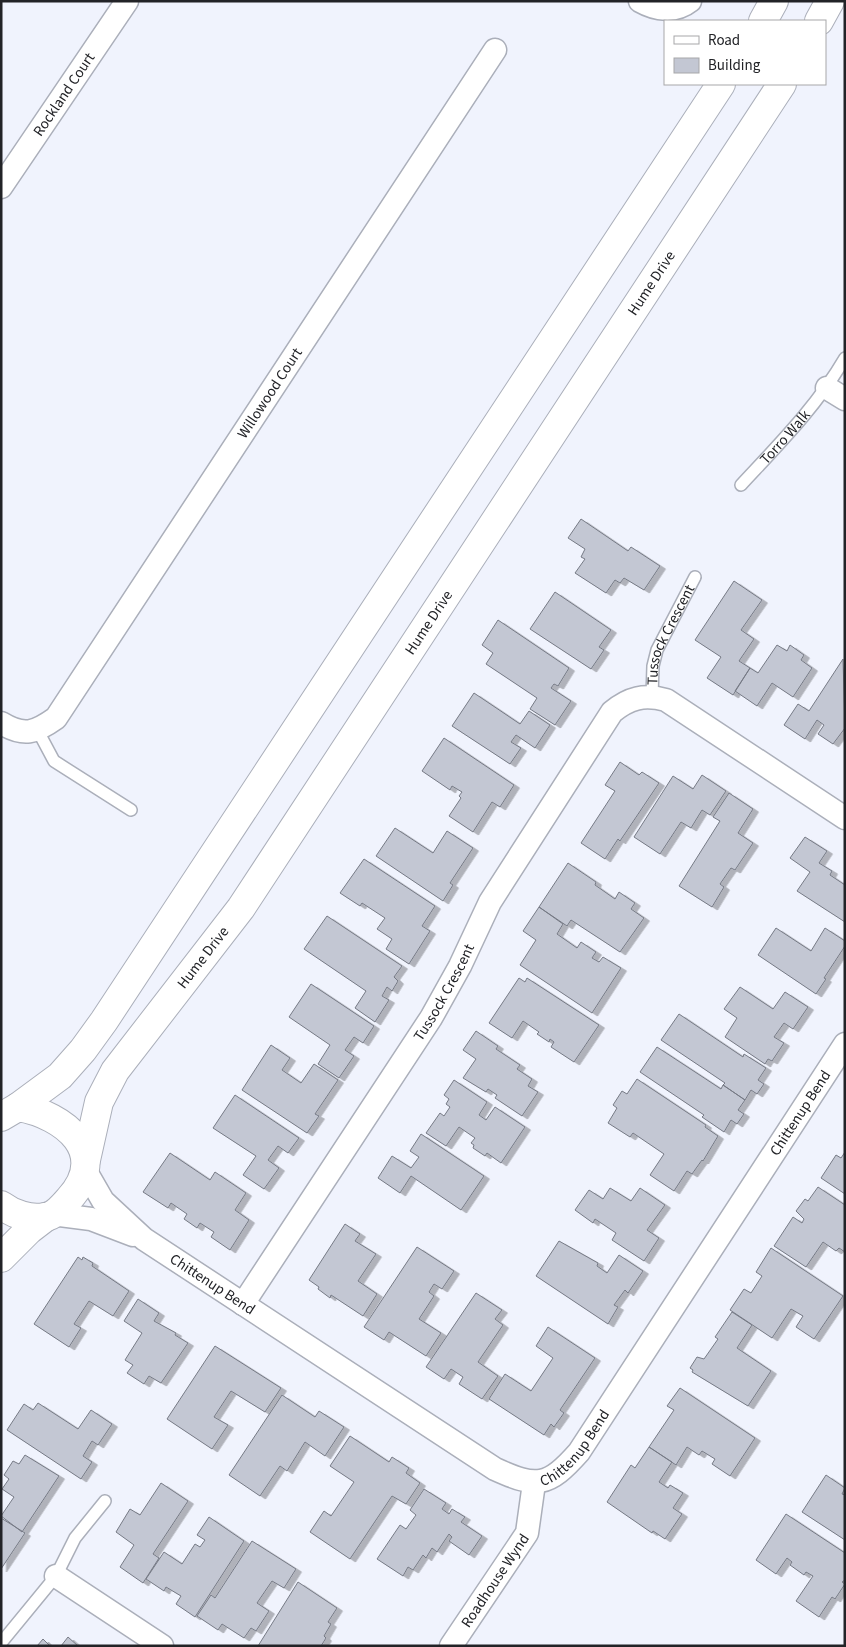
<svg xmlns="http://www.w3.org/2000/svg" width="846" height="1647" viewBox="0 0 846 1647" font-family="'Source Sans 3',sans-serif">
<style>
.building{fill:#c3c7d3;stroke:#767a85;filter:url(#shadow)}
.lines{fill:none;stroke-linecap:round;stroke-linejoin:round}
.lane-casing{stroke:#abafba;stroke-width:14}
.street-casing{stroke:#abafba;stroke-width:25}
.secondary-casing{stroke:#abafba;stroke-width:30}
.lane{stroke:#fff;stroke-width:11}
.street{stroke:#fff;stroke-width:22}
.secondary{stroke:#fff;stroke-width:28}
.labels{text-anchor:middle;stroke-width:4;stroke-linejoin:round;paint-order:stroke}
.street-label{font-size:15px;fill:#222327;stroke:#fff}
</style>
<defs>
<filter id="shadow"><feDropShadow dx="5.5" dy="3" stdDeviation="0" flood-color="#0004"/></filter>
</defs>
<rect width="100%" height="100%" fill="#f0f3fd"/>
<path class="building" d="M581 519 628 551 631 547 660 566 644 590 624 578 620 583 615 580 606 593 575 573 585 559 581 557 585 549 568 538Z
M734 581 762 600 741 630 754 639 739 661 750 668 733 695 707 678 721 657 695 640Z
M555 592 611 630 599 647 604 650 591 669 530 629Z
M498 620 569 668 558 686 554 684 551 688 571 701 555 725 530 709 537 698 486 664 493 653 482 645Z
M777 645 787 651 790 645 804 655 801 660 812 668 793 697 772 683 757 706 735 691 750 668 758 673Z
M843 659 845 728 833 744 818 734 824 725 817 720 805 739 784 725 798 704 809 711Z
M474 693 520 724 529 711 550 725 535 748 516 735 511 742 521 748 510 764 452 726Z
M444 738 514 785 500 807 492 802 473 832 449 816 461 798 459 796 462 792 452 786 450 790 422 771Z
M620 762 639 775 642 772 659 783 620 841 618 839 605 859 581 843 615 791 605 785Z
M702 775 726 791 710 815 702 810 691 828 681 822 660 854 634 837 673 776 693 789Z
M729 793 753 809 738 833 753 843 735 870 731 868 720 884 724 887 712 907 679 886 720 821 713 817Z
M395 828 433 853 447 831 473 848 450 883 453 885 443 901 376 856Z
M805 837 827 851 819 863 832 871 830 875 845 885V922L797 891 810 872 790 858Z
M364 859 435 906 422 926 430 931 409 964 386 949 392 939 377 929 385 918 362 903 360 906 340 893Z
M568 863 596 882 595 885 615 899 619 892 635 903 631 909 644 918 620 952 571 920 567 926 539 907Z
M539 907 563 924 557 934 577 948 581 942 596 952 592 958 599 962 603 957 621 968 592 1013 520 965 536 940 523 931Z
M327 916 402 966 394 977 398 981 392 991 387 987 382 996 389 1000 375 1022 355 1008 366 991 304 949Z
M776 928 811 951 825 928 845 941V946L824 978 826 979 816 994 758 955Z
M519 978 525 982 527 978 599 1025 574 1062 551 1047 554 1042 550 1039 549 1042 537 1034 539 1032 523 1021 512 1038 489 1023Z
M311 984 374 1026 363 1043 354 1037 345 1050 354 1056 339 1078 318 1064 330 1045 289 1017Z
M740 987 773 1009 785 992 808 1007 793 1029 784 1023 774 1037 784 1043 772 1061 768 1059 765 1064 725 1037 737 1018 724 1009Z
M679 1014 743 1057 744 1054 766 1068 758 1080 764 1084 757 1094 751 1090 745 1100 723 1085 725 1083 661 1040Z
M476 1031 498 1046 496 1049 520 1065 517 1069 532 1079 528 1086 538 1092 522 1116 495 1098 497 1095 488 1089 486 1092 463 1078 476 1059 463 1050Z
M271 1045 290 1058 282 1070 301 1083 314 1064 338 1080 315 1114 319 1116 307 1133 242 1090Z
M657 1047 721 1089 723 1085 745 1100 738 1110 744 1114 737 1124 731 1120 724 1132 702 1117 704 1115 640 1072Z
M637 1079 706 1125 705 1127 718 1136 703 1161 702 1160 692 1174 687 1171 674 1191 650 1175 664 1154 633 1133 630 1137 608 1123 617 1108 613 1105 622 1091 627 1094Z
M454 1080 487 1102 479 1115 486 1120 495 1107 525 1127 501 1163 487 1153 485 1156 473 1148 474 1145 471 1143 475 1138 459 1127 446 1146 426 1133 440 1113 444 1116 450 1107 446 1104 449 1099 444 1095Z
M235 1095 299 1138 288 1153 278 1146 268 1160 279 1168 264 1189 243 1175 256 1156 213 1128Z
M421 1134 484 1176 461 1210 411 1176 400 1193 378 1178 392 1156 411 1168 419 1157 410 1151Z
M845 1152V1194L821 1178 836 1155 841 1158Z
M170 1153 210 1180 215 1172 246 1193 235 1210 249 1220 230 1250 211 1237 214 1232 200 1223 197 1228 184 1219 187 1214 171 1203 168 1208 143 1192Z
M818 1187 845 1205V1252L839 1248 836 1251 823 1242 806 1267 774 1246 793 1217 802 1223 804 1219 796 1211 805 1199 808 1201Z
M610 1188 631 1201 640 1188 665 1205 647 1230 659 1238 644 1261 612 1240 616 1233 595 1219 593 1223 575 1210 589 1190 603 1199Z
M345 1224 360 1234 355 1241 376 1254 358 1281 377 1294 363 1316 331 1295 330 1298 318 1289 319 1287 309 1280Z
M559 1241 598 1263 597 1266 607 1273 619 1255 643 1271 628 1293 625 1290 614 1305 618 1307 608 1324 536 1276Z
M417 1247 454 1271 442 1289 434 1284 429 1292 434 1296 419 1319 441 1333 426 1356 389 1332 384 1340 364 1327Z
M771 1248 843 1296 814 1339 796 1327 803 1316 791 1309 772 1338 730 1310 744 1289 751 1293 762 1276 756 1272Z
M78 1257 82 1260 83 1257 93 1263 92 1266 129 1291 113 1316 89 1301 74 1324 81 1328 69 1347 34 1324Z
M476 1293 502 1310 495 1319 503 1325 478 1362 498 1376 482 1399 459 1384 463 1377 451 1369 444 1379 426 1367Z
M138 1299 159 1313 154 1321 176 1333 175 1335 188 1343 161 1383 149 1376 144 1384 127 1373 133 1365 125 1360 142 1333 124 1321Z
M732 1312 752 1325 737 1348 771 1371 748 1406 692 1372 693 1370 690 1368 697 1357 704 1359 718 1339 715 1337Z
M548 1327 595 1358 560 1410 564 1413 554 1427 551 1424 544 1435 489 1399 505 1374 531 1391 553 1358 536 1346Z
M215 1346 281 1388 265 1412 231 1391 214 1417 228 1425 212 1449 167 1419Z
M680 1388 755 1438 730 1476 712 1464 715 1459 702 1451 699 1455 687 1447 676 1465 649 1447 674 1410 667 1406Z
M282 1395 315 1417 319 1411 344 1427 325 1456 305 1442 287 1471 280 1466 260 1496 229 1475Z
M38 1403 78 1429 91 1410 112 1424 98 1445 92 1441 83 1456 92 1462 81 1479 7 1430 24 1404 33 1410Z
M350 1436 389 1462 392 1457 409 1468 406 1473 420 1483 406 1504 392 1496 350 1559 310 1532 324 1511 331 1516 354 1482 330 1466Z
M649 1447 672 1462 659 1482 668 1488 670 1485 683 1493 673 1508 682 1514 665 1539 653 1531 652 1533 607 1502 631 1465 635 1468Z
M25 1455 59 1476 22 1532 1 1516 14 1497 2 1489 9 1479 4 1475 13 1461 19 1464Z
M826 1475 845 1488 842 1494 845 1495V1540L802 1512Z
M161 1483 188 1501 153 1554 159 1558 143 1583 120 1567 134 1545 116 1532 130 1509 140 1515Z
M424 1489 446 1503 442 1509 449 1514 452 1509 465 1517 461 1522 482 1536 469 1555 449 1541 452 1537 449 1534 437 1552 432 1548 426 1558 423 1555 413 1570 408 1567 403 1576 377 1559 400 1525 406 1529 416 1515 410 1510Z
M786 1514 845 1553V1580L842 1582 845 1584 835 1599 832 1597 819 1617 796 1601 813 1576 806 1572 804 1575 790 1565 792 1562 787 1558 776 1574 756 1560Z
M209 1517 244 1541 195 1617 176 1604 181 1596 166 1587 164 1591 146 1579 164 1552 182 1564 195 1544 200 1547 205 1540 197 1535Z
M1 1518 25 1533 1 1569Z
M252 1541 296 1569 284 1588 272 1581 257 1603 269 1611 256 1631 251 1628 244 1638 222 1624 218 1630 197 1616 211 1595 215 1598Z
M298 1582 337 1608 328 1622 331 1624 324 1636 326 1638 321 1646H258Z
M68 1637 78 1646H61Z
M43 1639 50 1646H37Z"/>
<g class="lines">
<defs>
<g id="lane">
<path id="s1" d="M741 485C779 444 817 406 845 358"/>
<path id="s2" d="M652 696 653 666 657 650 695 577"/>
<path d="M38 731 54 761 131 810"/>
<path d="M1 1643 56 1576 75 1538 105 1501"/>
</g>
<g id="street">
<path d="M640 1C656 10 675 13 690 1"/>
<path id="s3" d="M1 187 127 1"/>
<path d="M827 388 845 399"/>
<path id="s4" d="M1 723C24 737 35 733 56 718L495 50"/>
<path id="s5" d="M84 1168 103 1201 144 1239 495 1469C537 1488 548 1487 579 1452L845 1044"/>
<path d="M52 1214 91 1219 133 1235"/>
<path id="s6" d="M243 1304 431 1018 460 966 490 902 612 712C629 698 644 694 666 700L845 818"/>
<path d="M56 1576 162 1646"/>
<path id="s7" d="M451 1646 527 1533 534 1483"/>
</g>
<g id="secondary">
<path d="M763 21 774 1"/>
<path d="M819 21 830 1"/>
<path d="M18 1107 60 1076 83 1050 104 1021 721 84"/>
<path d="M1 1117 18 1107C65 1115 111 1153 69 1199 63 1206 54 1216 45 1217 30 1220 13 1214 1 1205"/>
<path id="s8" d="M86 1160 99 1102 115 1071 241 908 782 84"/>
<path d="M1 1258 29 1230 46 1217"/>
</g>
</defs>
<use href="#lane" class="lane-casing"/>
<use href="#street" class="street-casing"/>
<use href="#secondary" class="secondary-casing"/>
<use href="#lane" class="lane"/>
<use href="#street" class="street"/>
<use href="#secondary" class="secondary"/>
</g>
<g class="labels">
<g class="street-label">
<text dy="5" stroke="none"><textPath href="#s3" startOffset="112">Rockland Court</textPath></text>
<text dy="5" stroke="none"><textPath href="#s8" startOffset="1048">Hume Drive</textPath></text>
<text dy="5" stroke="none"><textPath href="#s4" startOffset="449">Willowood Court</textPath></text>
<text dy="5" stroke="none"><textPath href="#s1" startOffset="65">Torro Walk</textPath></text>
<text dy="5" stroke="none"><textPath href="#s8" startOffset="642">Hume Drive</textPath></text>
<text dy="5" stroke="none"><textPath href="#s2" startOffset="65">Tussock Crescent</textPath></text>
<text dy="5" stroke="none"><textPath href="#s8" startOffset="238">Hume Drive</textPath></text>
<text dy="5" stroke="none"><textPath href="#s6" startOffset="371">Tussock Crescent</textPath></text>
<text dy="5" stroke="none"><textPath href="#s5" startOffset="1015">Chittenup Bend</textPath></text>
<text dy="5" stroke="none"><textPath href="#s5" startOffset="176">Chittenup Bend</textPath></text>
<text dy="5" stroke="none"><textPath href="#s5" startOffset="610">Chittenup Bend</textPath></text>
<text dy="5" stroke="none"><textPath href="#s7" startOffset="79">Roadhouse Wynd</textPath></text>
</g>
</g>
<rect width="846" height="1647" fill="none" stroke="#222327" stroke-width="5"/>
<rect x="664" y="20" width="162" height="65" fill="#ffffff" stroke="#a7a7a9"/>
<rect x="674" y="36" width="25" height="8" fill="#ffffff" stroke="#a7a7a9"/>
<text x="708" y="45" font-size="15" fill="#222327">Road</text>
<rect x="674" y="58" width="25" height="15" fill="#c3c7d3" stroke="#a7a7a9"/>
<text x="708" y="70" font-size="15" fill="#222327">Building</text>
</svg>
